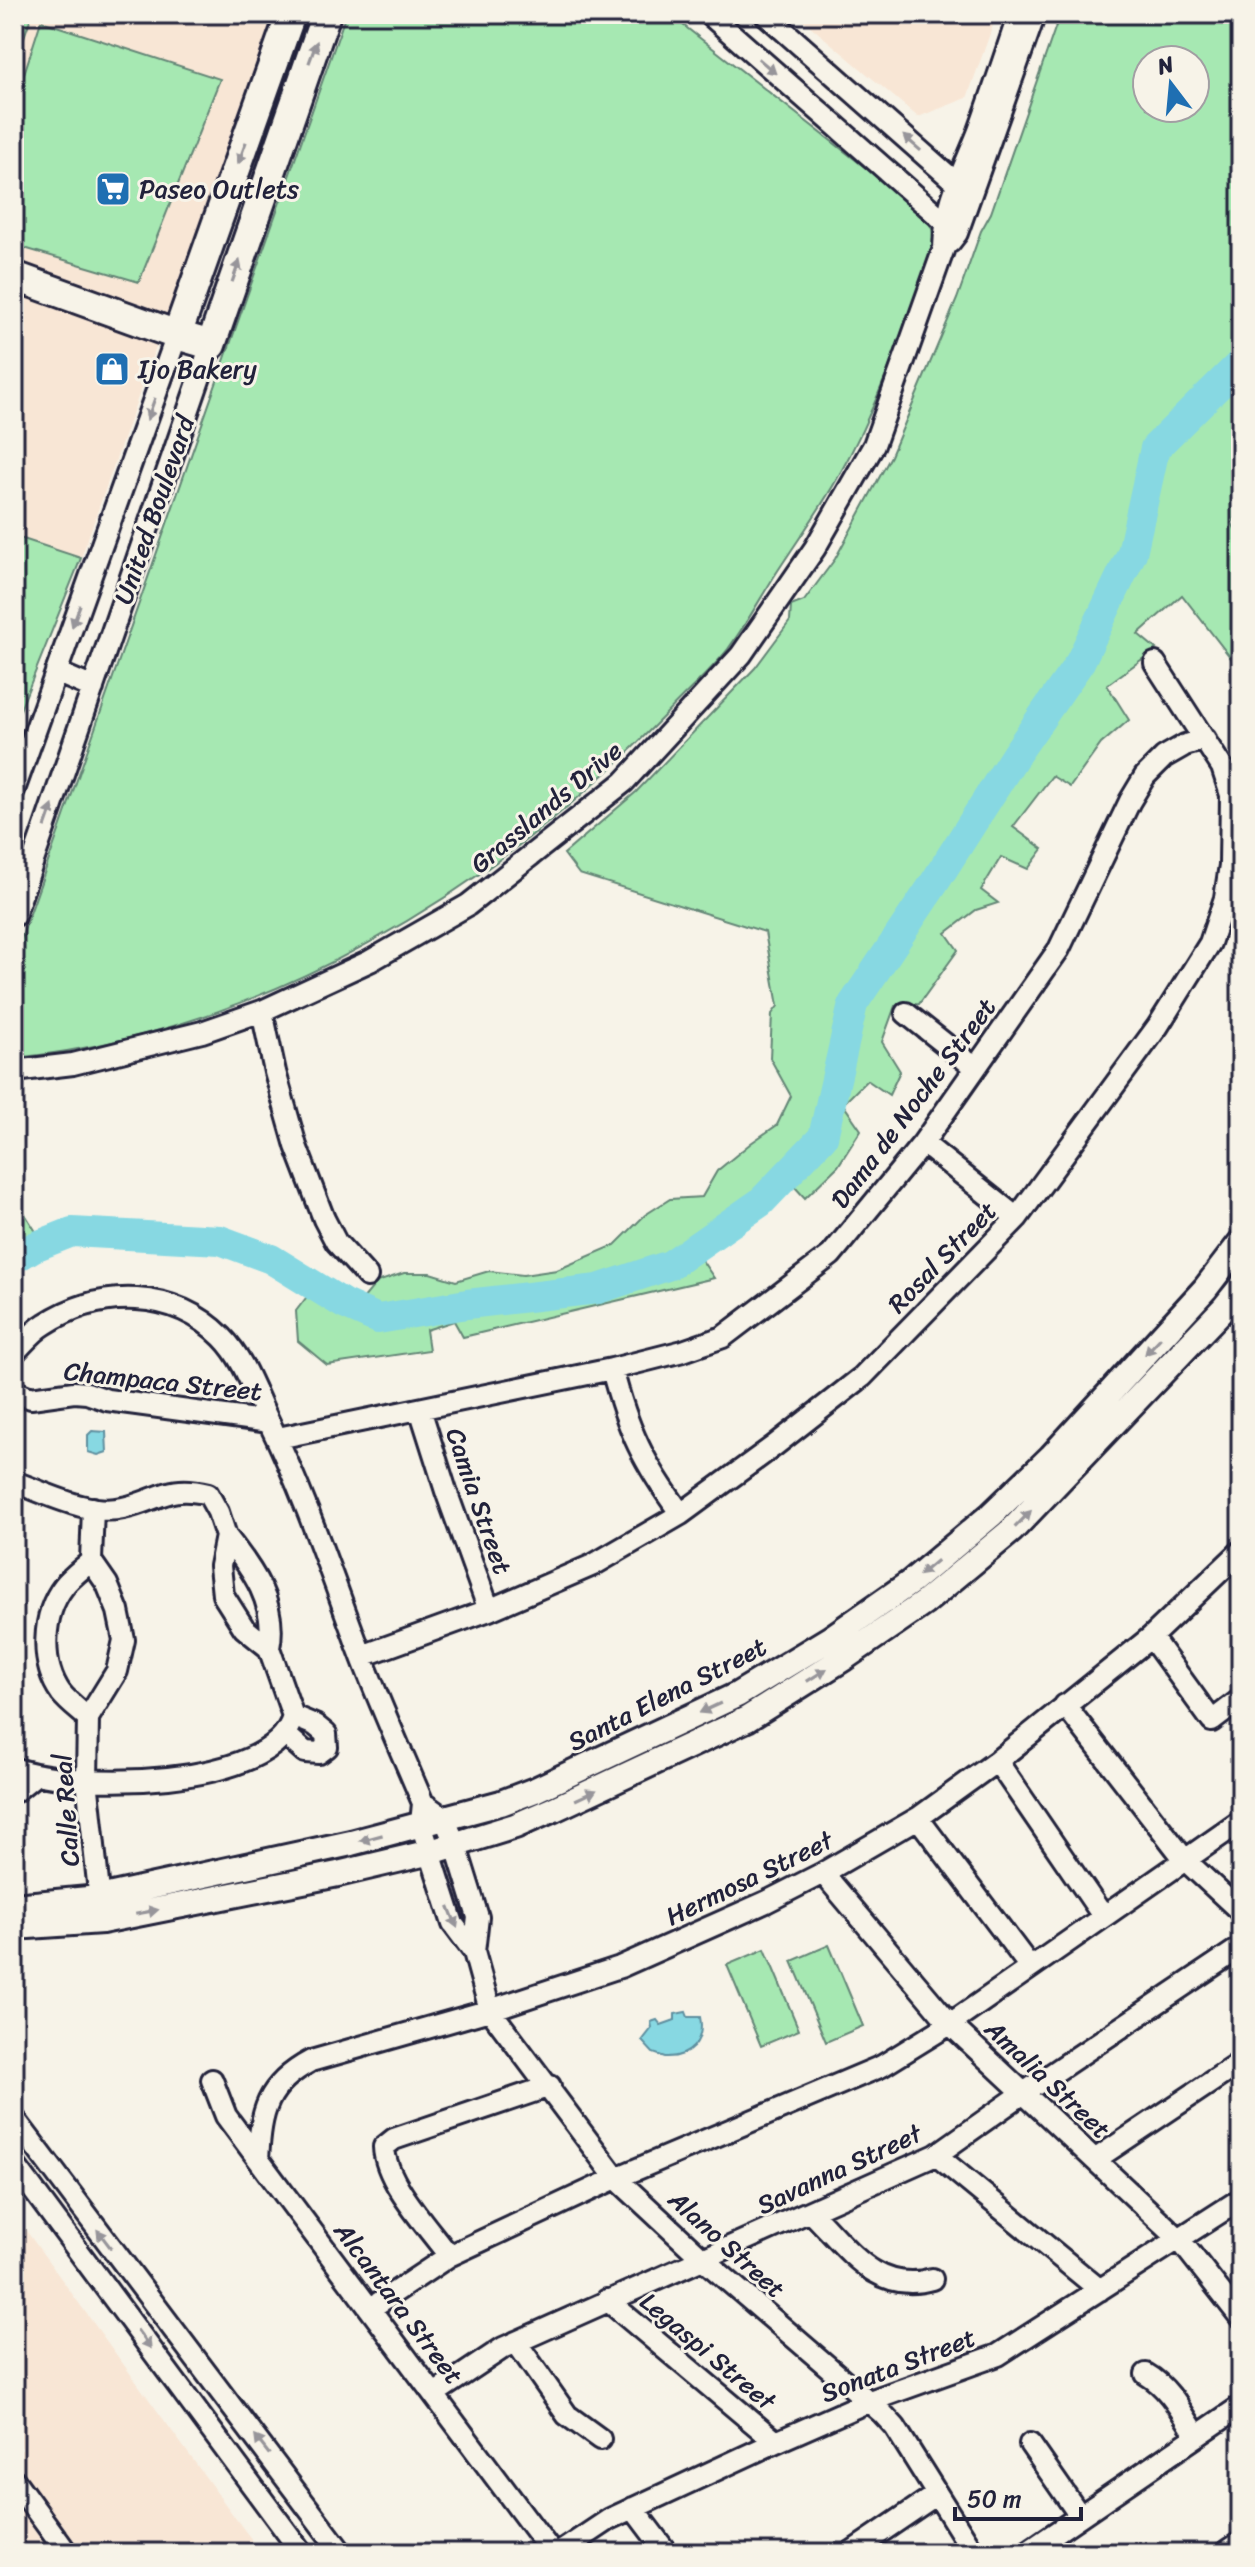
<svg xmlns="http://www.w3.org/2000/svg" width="1255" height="2567" viewBox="0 0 1255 2567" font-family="Sriracha,sans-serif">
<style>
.built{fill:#f8e6d5}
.green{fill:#a6e8b2;stroke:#648576;stroke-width:2;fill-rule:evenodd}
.water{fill:#87d8e2;stroke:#5f8f9f;stroke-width:2}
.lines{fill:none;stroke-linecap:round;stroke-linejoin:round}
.river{stroke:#87d8e2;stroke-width:30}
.minor-casing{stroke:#22223b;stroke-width:26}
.tertiary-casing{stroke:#22223b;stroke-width:30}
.secondary-casing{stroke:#22223b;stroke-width:34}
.minor{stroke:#f7f3e8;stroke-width:20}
.tertiary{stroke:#f7f3e8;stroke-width:24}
.secondary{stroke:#f7f3e8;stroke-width:28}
.oneway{fill:#97959a}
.labels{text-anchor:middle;stroke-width:6;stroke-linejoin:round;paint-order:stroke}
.poi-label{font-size:26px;fill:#22223b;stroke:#f7f3e8;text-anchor:start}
.street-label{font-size:26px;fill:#22223b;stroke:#f7f3e8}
</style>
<rect width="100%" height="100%" fill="#f7f3e8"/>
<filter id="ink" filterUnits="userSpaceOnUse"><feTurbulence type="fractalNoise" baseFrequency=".0125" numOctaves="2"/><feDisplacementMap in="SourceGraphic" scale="16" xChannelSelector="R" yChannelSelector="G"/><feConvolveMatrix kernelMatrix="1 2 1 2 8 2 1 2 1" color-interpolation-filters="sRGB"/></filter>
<g filter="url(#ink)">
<path class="built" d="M14 14H274L81 558 14 536Z
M796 14H997L967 98 918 117Z
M14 2214 239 2523 262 2553H14V2455L23 2449 14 2439Z"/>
<path class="green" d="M14 14 31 17 14 66Z
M346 14H669L926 215 932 229 934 244C906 323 879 405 837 479 819 511 797 541 777 572 761 597 746 625 728 649 709 673 685 693 665 715 498 890 258 1034 14 1058V959Z
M1060 14H1241V508L1232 523 1241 540V671L1182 595 1138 634 1156 649 1107 685 1129 720 1101 744 1070 787 1052 776 1013 827 1043 849 1028 869 1001 857 981 890 998 903 976 910 946 933 958 950 919 1004 895 1006 882 1042 900 1071 889 1095 867 1080 843 1104 861 1130 838 1166 805 1198 794 1186 767 1212 701 1259 714 1278 463 1337 454 1321 426 1330 429 1350 327 1365 298 1341 296 1311 309 1294 363 1299 377 1282 404 1273H430L456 1281 489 1271 523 1275 557 1270 615 1245 645 1215 670 1199 702 1197 717 1171 751 1143 777 1125 791 1096 770 1058 772 1014 778 1006 765 932 579 874 564 854 636 792 755 668 790 621 791 606 804 601 835 559 891 456 957 299 981 231 991 213ZM1147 60H1195V108H1147Z
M41 21 220 79 139 282 14 245V105Z
M14 536 81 558 14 725Z
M20 1206 38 1235 14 1250V1210Z
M829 1945 863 2026 826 2042 792 1961Z
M765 1949 799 2030 761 2046 727 1965Z"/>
<path class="water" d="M92 1431 106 1432 107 1452 98 1455 88 1452V1435Z
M686 2012 688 2017H700C705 2042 689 2058 665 2057L653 2053 642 2041 652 2028 651 2022 657 2020 661 2025 675 2020V2014Z"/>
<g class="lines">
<path class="river" d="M14 1259 34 1247 72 1232 220 1240 271 1259 344 1304 378 1319 467 1304 598 1289 670 1265 761 1202 823 1137 853 1004 933 885 1016 754 1080 662 1132 553 1155 448 1241 363"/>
<defs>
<path id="minor" d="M709 14 952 228
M765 14 970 195
M950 242 957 233 1035 14
M56 672 93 688
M14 790 177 335
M14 916 211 345
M262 1011 275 1072 296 1146 324 1219 336 1242 367 1276
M906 1013 974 1067
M14 1071 73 1064 202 1032 262 1011 370 961 468 905 624 782 741 655 815 548 874 445 944 248C945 203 963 172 979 131 993 92 1006 53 1019 14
M923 1143 1017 1218
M14 1353C24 1343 33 1331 45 1324 101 1288 174 1289 222 1337 245 1360 255 1394 269 1422 305 1496 331 1574 360 1652 379 1703 402 1753 423 1803L421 1824 453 1924 474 1952
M612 1369C628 1431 643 1462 681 1514
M14 1391 31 1398 74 1392 87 1393 107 1400 269 1422
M420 1409 446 1491 489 1610
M278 1438 612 1369 683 1351 723 1337 831 1255 923 1143 1059 949 1130 801 1145 776 1164 757 1185 745 1205 739
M14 1482C47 1493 88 1516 123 1508 160 1500 167 1484 208 1494L218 1512 226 1536 220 1566 223 1595 244 1628 269 1648 293 1716C275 1790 71 1790 14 1768
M226 1536C252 1569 278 1604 269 1648
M91 1561 93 1508
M1151 1637 1212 1721 1241 1699
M362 1656 489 1610 593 1565 681 1514 774 1446 862 1377 1017 1218 1158 1026 1210 943 1225 898 1230 865 1231 795 1222 767 1155 663
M1065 1705 1185 1860 1241 1912
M88 1718C79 1710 68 1702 61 1693 40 1664 42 1614 64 1586 71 1577 82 1569 91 1561L107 1584 118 1611 124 1640 117 1671 88 1718 87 1780 101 1911
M286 1735 305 1752 319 1753 327 1747 326 1734 315 1725 293 1716
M997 1761 1103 1916
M14 1792 34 1776
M423 1803 444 1818 455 1843 478 1917 474 1952 490 2010 616 2178 704 2260 882 2413 895 2427 974 2553
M918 1818 1030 1967
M823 1873 950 2024 1179 2239 1241 2318
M212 2080 226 2116 552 2553
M14 2118 342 2553
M936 2155 1100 2290
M258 2159C261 2111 266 2085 311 2061L490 2010 620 1967 766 1902 823 1873 918 1818 997 1761 1151 1637 1241 1551
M1096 2159 1241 2062
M14 2164 302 2553
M811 2212C847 2247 876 2295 932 2279
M449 2256C428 2227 385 2182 384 2147L394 2139 550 2086
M607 2300 776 2442
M371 2308 449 2256 616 2178 882 2066 950 2024 1241 1821
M516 2342 567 2415 600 2439
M1146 2374C1170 2388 1182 2413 1197 2436
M434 2394 503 2348 936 2155 1025 2092 1241 1947
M1030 2444 1080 2516
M14 2480 67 2553
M633 2508 667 2553
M559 2553 610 2519 776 2442 867 2402 998 2355 1241 2199
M850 2553 937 2494
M1026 2553 1241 2406
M1225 2553 1241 2542"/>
<path id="tertiary" d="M14 1906 99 1898 351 1843 501 1803 535 1790 737 1695 831 1638 911 1582 991 1515 1051 1457 1205 1289 1241 1242
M14 1927 102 1921 338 1874 431 1852 515 1826 554 1809 747 1719 844 1658 924 1603 1012 1530 1224 1308 1241 1287"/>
<path id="secondary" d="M14 276 177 335 211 345 326 14
M177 335 291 14"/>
</defs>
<use href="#minor" class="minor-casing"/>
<use href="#tertiary" class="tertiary-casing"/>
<use href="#secondary" class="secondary-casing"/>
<use href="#minor" class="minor"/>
<use href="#tertiary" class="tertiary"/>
<use href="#secondary" class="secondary"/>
</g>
<defs><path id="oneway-solid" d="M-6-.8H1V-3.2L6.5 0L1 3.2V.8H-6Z" transform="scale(2)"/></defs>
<g class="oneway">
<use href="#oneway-solid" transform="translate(313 52) rotate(-70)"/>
<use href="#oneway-solid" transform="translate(767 66) rotate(41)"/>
<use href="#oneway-solid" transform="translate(912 143) rotate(-139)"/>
<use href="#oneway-solid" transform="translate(242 153) rotate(110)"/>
<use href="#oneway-solid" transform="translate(236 271) rotate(-71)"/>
<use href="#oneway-solid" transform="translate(151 409) rotate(110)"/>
<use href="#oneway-solid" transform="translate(76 616) rotate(110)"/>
<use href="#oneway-solid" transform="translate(49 816) rotate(-71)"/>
<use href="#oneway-solid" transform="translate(1153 1346) rotate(133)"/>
<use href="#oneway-solid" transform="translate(1023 1519) rotate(-46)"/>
<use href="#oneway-solid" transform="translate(928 1568) rotate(140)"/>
<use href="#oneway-solid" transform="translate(817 1675) rotate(-32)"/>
<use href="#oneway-solid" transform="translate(710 1708) rotate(155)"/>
<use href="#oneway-solid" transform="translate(586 1795) rotate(-25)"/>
<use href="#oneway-solid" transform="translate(371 1838) rotate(165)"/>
<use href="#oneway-solid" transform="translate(147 1912) rotate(-11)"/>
<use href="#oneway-solid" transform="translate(453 1917) rotate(68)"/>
<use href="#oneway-solid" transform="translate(104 2239) rotate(-127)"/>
<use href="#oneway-solid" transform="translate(144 2339) rotate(53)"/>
<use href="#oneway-solid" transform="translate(262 2445) rotate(-128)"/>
</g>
</g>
<defs>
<symbol id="supermarket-square" viewBox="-11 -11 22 22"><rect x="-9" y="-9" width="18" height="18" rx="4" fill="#1f6fb2" stroke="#f7f3e8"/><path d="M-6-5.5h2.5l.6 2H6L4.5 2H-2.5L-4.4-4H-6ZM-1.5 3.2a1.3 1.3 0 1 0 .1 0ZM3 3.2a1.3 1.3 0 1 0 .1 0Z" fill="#fff"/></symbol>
<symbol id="shop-square" viewBox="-11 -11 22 22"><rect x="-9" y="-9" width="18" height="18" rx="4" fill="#1f6fb2" stroke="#f7f3e8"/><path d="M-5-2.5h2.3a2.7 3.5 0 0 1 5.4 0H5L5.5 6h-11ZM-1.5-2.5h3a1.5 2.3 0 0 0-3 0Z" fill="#fff"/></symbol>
</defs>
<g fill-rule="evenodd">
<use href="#supermarket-square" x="93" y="169" width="40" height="40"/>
<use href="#shop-square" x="92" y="349" width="40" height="40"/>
</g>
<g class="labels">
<g class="poi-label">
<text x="139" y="198">Paseo Outlets</text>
<text x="138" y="378">Ijo Bakery</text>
</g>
<g class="street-label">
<text transform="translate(154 510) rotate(-71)" y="9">United Boulevard</text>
<text transform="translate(546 807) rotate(-40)" y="9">Grasslands Drive</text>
<text transform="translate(913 1103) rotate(-53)" y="9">Dama de Noche Street</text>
<text transform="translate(942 1257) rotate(-46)" y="9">Rosal Street</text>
<text transform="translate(163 1381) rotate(6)" y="9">Champaca Street</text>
<text transform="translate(479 1501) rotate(71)" y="9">Camia Street</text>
<text transform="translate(667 1694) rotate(-27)" y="9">Santa Elena Street</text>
<text transform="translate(66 1810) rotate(-94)" y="9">Calle Real</text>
<text transform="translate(749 1878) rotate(-26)" y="9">Hermosa Street</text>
<text transform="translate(1048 2079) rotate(43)" y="9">Amalia Street</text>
<text transform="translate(839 2169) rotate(-25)" y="9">Savanna Street</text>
<text transform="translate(727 2244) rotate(42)" y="9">Alano Street</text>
<text transform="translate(399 2303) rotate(53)" y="9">Alcantara Street</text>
<text transform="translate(708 2351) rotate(40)" y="9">Legaspi Street</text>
<text transform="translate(898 2365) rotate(-21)" y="9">Sonata Street</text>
</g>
</g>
<rect width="1255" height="2567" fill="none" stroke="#f7f3e8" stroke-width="48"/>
<rect x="24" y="24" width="1207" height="2519" fill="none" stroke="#22223b" stroke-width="3" filter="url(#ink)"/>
<g transform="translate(1171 84) rotate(344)"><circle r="38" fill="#f7f3e8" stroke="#a29fa3" stroke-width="2"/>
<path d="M0-6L14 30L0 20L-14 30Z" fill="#1f6fb2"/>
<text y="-12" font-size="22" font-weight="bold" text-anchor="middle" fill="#22223b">N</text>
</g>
<path d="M955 2507v12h126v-12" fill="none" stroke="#22223b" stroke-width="4"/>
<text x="967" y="2507" font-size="24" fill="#22223b" stroke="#f7f3e8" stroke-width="6" paint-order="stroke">50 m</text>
</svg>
